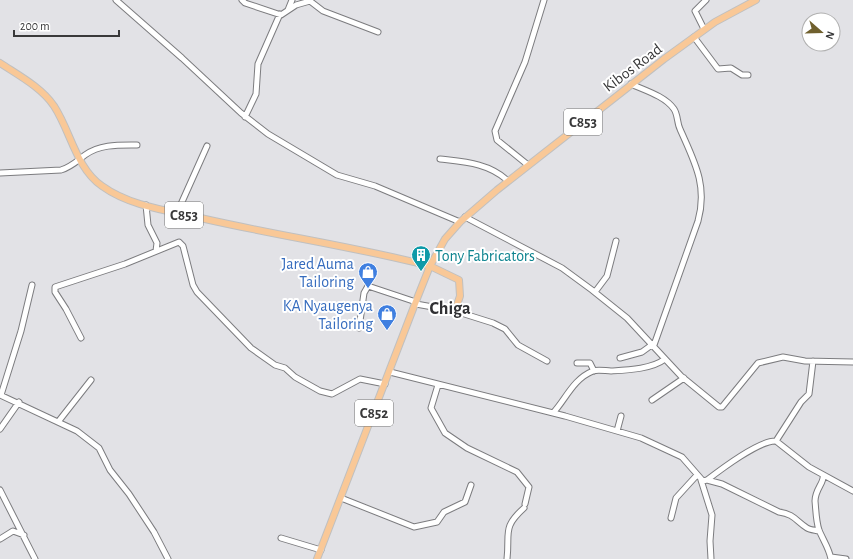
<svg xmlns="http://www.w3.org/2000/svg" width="853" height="559" viewBox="0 0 853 559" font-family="'Alegreya Sans',sans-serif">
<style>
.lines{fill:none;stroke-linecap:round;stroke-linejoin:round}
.minor-casing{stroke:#7c7c7f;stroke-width:7}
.major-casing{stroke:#c0c0c0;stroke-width:8}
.minor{stroke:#fff;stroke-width:5}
.major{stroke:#f9c897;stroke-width:6}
.labels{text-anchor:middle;stroke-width:4;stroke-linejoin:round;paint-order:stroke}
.shield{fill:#fff;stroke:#747475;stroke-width:1}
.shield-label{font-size:15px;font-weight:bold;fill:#39393a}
.street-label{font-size:16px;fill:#39393a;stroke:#fff}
.culture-label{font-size:16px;fill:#0d838f;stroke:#fff;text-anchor:start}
.shop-label{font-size:16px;fill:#366cbe;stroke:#fff;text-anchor:end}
.quarter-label{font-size:18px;font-weight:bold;fill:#303033;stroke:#fff}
</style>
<rect width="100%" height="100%" fill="#e2e2e6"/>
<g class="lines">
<defs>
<path id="minor" d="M116 0 182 58 241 113 268 134 337 175 375 186 460 222
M242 0 245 3 281 15 296 5 310 1 323 11 378 32
M288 10 292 0
M704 29 695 11 706 0
M694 37 718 69 731 68 742 75H748
M631 84C644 90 665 96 674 109 678 115 677 123 680 129 694 161 708 185 698 221L654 345
M245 117 256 94 258 64 280 14
M440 159C465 162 488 163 507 180
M528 165 497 140 495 131 525 62 544 0
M0 173 61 170C71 167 77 161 85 155 100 144 119 145 137 145
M146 205 148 225 157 243 156 251
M177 213 207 146
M465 217 562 268 592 290 627 318 681 376 719 407H722L758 363 783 357 805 361 853 362
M595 292 607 276 616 241
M359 328 364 293 368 286 413 301 416 304 455 311 493 323 505 329 518 345 547 361
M81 338 66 309 55 292V287L125 264 179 242 183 246 193 285 197 292 251 348 275 365 285 368 295 377 320 391 332 394 360 379 385 384
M620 358 642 352 653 344
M577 363H590L594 371
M390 372 565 416 641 438 682 457 703 481 707 480C720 470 760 440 776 441L809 467 853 491
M438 385 431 408 445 433 467 448 517 472 529 487 525 504
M0 395 77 431 99 448 110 470 129 494 154 532 168 559
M1 395 21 331 32 285
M652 400 684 378
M553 413C566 399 573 379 593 371 598 369 606 371 611 371 628 370 652 369 665 359
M58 422 91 380
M0 429 19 402
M617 431 621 416
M776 441 801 402 809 394 813 361
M823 475C825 482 815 489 815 501 816 511 816 521 819 530 823 540 829 548 831 559
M701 480 712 515 710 541 711 559
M707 480 722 484 779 512C794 514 796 521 807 528 810 530 815 530 819 531
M0 490 35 559
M341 498 414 527 437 522 444 512 465 502 471 485
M671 518 676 498 697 475
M281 538 321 550
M0 539 13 531 24 535
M831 557 846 559
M507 559C510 532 502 528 524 508"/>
<path id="major" d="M0 63C18 75 41 87 54 106 71 132 76 168 102 186 131 207 171 211 205 219 280 236 356 247 430 266L459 280 460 296 455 311
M317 559 418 296 430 266 445 239 460 222 497 190 664 59 715 22 756 0"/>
</defs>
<use href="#minor" class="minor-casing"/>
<use href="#major" class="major-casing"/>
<use href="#minor" class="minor"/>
<use href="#major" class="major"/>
</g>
<defs>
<symbol id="building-pin" viewBox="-11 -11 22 30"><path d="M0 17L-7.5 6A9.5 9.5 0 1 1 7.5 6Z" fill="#0f9aa8" stroke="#fff"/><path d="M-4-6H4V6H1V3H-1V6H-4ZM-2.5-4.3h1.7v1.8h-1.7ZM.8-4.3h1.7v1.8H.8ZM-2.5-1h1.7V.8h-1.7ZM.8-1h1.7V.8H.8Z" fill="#fff"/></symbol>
<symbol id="shop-pin" viewBox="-11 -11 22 30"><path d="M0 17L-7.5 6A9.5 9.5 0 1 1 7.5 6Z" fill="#3f7fe0" stroke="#fff"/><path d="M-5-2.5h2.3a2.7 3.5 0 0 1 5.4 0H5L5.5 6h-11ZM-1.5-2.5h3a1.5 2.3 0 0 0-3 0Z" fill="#fff"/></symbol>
</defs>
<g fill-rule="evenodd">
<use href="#building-pin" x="410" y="244" width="22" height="30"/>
<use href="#shop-pin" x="357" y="261" width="22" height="30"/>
<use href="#shop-pin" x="376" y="303" width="22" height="30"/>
</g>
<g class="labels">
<g class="shield">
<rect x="564" y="109" width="38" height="26" rx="3"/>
<rect x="165" y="202" width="38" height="26" rx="3"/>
<rect x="355" y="400" width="38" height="26" rx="3"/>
</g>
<g class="shield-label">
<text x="583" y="127">C853</text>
<text x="184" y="220">C853</text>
<text x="374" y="418">C852</text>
</g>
<g class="street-label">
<text transform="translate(632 67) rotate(-37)" y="6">Kibos Road</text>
</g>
<g class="culture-label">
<text x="435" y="261">Tony Fabricators</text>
</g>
<g class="shop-label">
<text x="354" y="269">Jared Auma<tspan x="354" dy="18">Tailoring</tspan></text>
<text x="373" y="311">KA Nyaugenya<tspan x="373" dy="18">Tailoring</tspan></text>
</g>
<g class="quarter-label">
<text x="450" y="314">Chiga</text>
</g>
</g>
<g transform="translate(821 32) rotate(110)"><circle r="19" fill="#ffffff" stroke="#b0b0b0"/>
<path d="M0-3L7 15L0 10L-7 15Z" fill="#70602e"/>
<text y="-6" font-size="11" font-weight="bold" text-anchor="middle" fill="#39393a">N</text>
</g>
<path d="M14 30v6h105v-6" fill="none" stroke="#39393a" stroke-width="2"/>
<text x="20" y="30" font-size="12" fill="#39393a" stroke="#ffffff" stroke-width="3" paint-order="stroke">200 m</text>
</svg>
